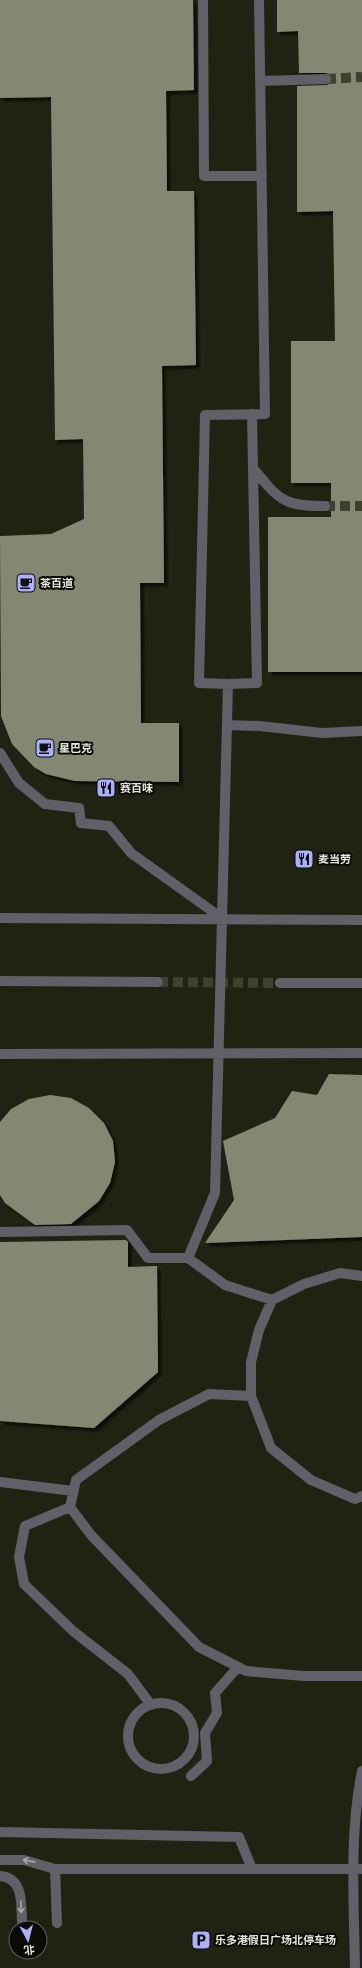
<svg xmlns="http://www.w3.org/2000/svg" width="362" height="1968" viewBox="0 0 362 1968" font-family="'Noto Serif','Noto Sans SC',serif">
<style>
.building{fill:#848772;filter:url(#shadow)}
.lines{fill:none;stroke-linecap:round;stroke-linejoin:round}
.pedestrian-tunnel{stroke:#3e4030;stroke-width:10;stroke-dasharray:10 5;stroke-linecap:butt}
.minor-tunnel{stroke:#3e4030;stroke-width:10;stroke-dasharray:10 5;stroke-linecap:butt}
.pedestrian{stroke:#5f6068;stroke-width:10}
.minor{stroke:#5f6068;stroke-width:10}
.oneway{stroke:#a8aaa7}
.labels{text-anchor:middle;stroke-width:4;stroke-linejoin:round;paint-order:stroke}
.poi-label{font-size:11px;font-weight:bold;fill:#e4e6db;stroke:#0b0b05;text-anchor:start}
</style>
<defs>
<filter id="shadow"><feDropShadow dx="3.5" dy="3.5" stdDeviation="1" flood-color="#0009"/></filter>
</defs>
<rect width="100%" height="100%" fill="#212312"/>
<path class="building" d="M0 0H193L194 90 166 91 167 191H194L196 365 162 366 164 583H140L141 723H179V782L75 781 46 774 34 767 12 744 1 716 0 536 51 534 84 519 83 439 55 440 51 97 0 98Z
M277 0H362V672H268V517H331V483H291V341H335L333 211 297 212V86L327 85 332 82V78L329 74 326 73H299L298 31 277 32Z
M329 1074 362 1075V1237L205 1243 234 1200 223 1141 275 1118 292 1091 317 1095Z
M50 1095 71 1098 89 1108 104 1123 113 1141 115 1162 110 1183 99 1201 71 1224 35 1225 5 1203 0 1195V1122L11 1109 29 1099Z
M126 1240 128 1242V1267L157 1266 158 1372 94 1428 0 1421V1242Z"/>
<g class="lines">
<path class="pedestrian-tunnel" d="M326 79 362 77
M325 506H362"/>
<path class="minor-tunnel" d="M158 982 280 983"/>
<path class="pedestrian" d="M203 0 204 176H262
M259 0 265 414 205 415 199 683 228 684 215 1193 188 1258 225 1285 272 1300 304 1284 340 1273 362 1276
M260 81 326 79
M253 468C278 499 284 507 325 506
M228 684 257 683 252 414
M227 725 260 726 322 733 362 731
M0 753 19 783 45 804 79 808 81 823 109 826 131 853 223 919
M0 918 362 920
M0 1054 362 1053
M0 1232 127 1230 148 1258H188
M272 1300 259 1330 251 1362V1396L271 1448 311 1480 355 1499 362 1496
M251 1396 209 1394 159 1420 76 1480 70 1507 91 1535 199 1647 246 1671 304 1676H362
M0 1482 73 1491
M70 1507 25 1526 19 1557 24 1584 73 1631 128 1674 151 1705
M128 1736a33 33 0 1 1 66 0a33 33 0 1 1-66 0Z
M191 1776 207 1761 205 1733 217 1713 215 1693 238 1667
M0 1832 239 1837 252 1869
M55 1869H362
M355 1968C354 1903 349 1835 362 1771"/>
<path class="minor" d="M0 981 158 982
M280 983H362
M0 1860H24L55 1869 57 1923
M0 1876C24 1878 21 1904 22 1921"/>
</g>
<defs><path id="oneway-shaft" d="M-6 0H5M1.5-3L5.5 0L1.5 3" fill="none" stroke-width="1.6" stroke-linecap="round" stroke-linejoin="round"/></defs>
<g class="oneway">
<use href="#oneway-shaft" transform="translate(29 1861) rotate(-169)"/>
<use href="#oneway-shaft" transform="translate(21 1907) rotate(88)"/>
</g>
<defs>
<symbol id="cafe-square" viewBox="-11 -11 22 22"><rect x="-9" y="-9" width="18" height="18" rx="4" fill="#acaffb" stroke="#0b0b05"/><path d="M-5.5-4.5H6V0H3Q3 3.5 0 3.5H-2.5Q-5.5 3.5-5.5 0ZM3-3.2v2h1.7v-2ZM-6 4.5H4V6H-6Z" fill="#111"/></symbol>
<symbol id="restaurant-square" viewBox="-11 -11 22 22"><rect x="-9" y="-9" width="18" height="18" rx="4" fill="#acaffb" stroke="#0b0b05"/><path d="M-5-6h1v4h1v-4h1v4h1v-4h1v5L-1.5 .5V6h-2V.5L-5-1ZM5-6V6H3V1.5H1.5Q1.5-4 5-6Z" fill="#111"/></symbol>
<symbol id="parking-square" viewBox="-11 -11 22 22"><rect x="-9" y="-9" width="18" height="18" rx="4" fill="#acaffb" stroke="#0b0b05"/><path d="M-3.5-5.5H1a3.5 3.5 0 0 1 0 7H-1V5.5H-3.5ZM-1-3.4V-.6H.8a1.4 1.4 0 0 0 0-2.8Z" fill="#111"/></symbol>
</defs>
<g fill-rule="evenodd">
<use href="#cafe-square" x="15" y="572" width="22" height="22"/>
<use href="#cafe-square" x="34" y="737" width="22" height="22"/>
<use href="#restaurant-square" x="95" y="777" width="22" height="22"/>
<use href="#restaurant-square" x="293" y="848" width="22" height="22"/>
<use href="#parking-square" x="190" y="1929" width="22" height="22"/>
</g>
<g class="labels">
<g class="poi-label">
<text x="40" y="587">茶百道</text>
<text x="59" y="752">星巴克</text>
<text x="120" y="792">赛百味</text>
<text x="318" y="863">麦当劳</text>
<text x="215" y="1944">乐多港假日广场北停车场</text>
</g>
</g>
<g transform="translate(28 1940) rotate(173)"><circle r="19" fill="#0b0b05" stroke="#62635b"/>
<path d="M0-3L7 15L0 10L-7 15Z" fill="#acaffb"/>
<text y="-6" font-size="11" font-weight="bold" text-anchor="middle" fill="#e4e6db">北</text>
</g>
</svg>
